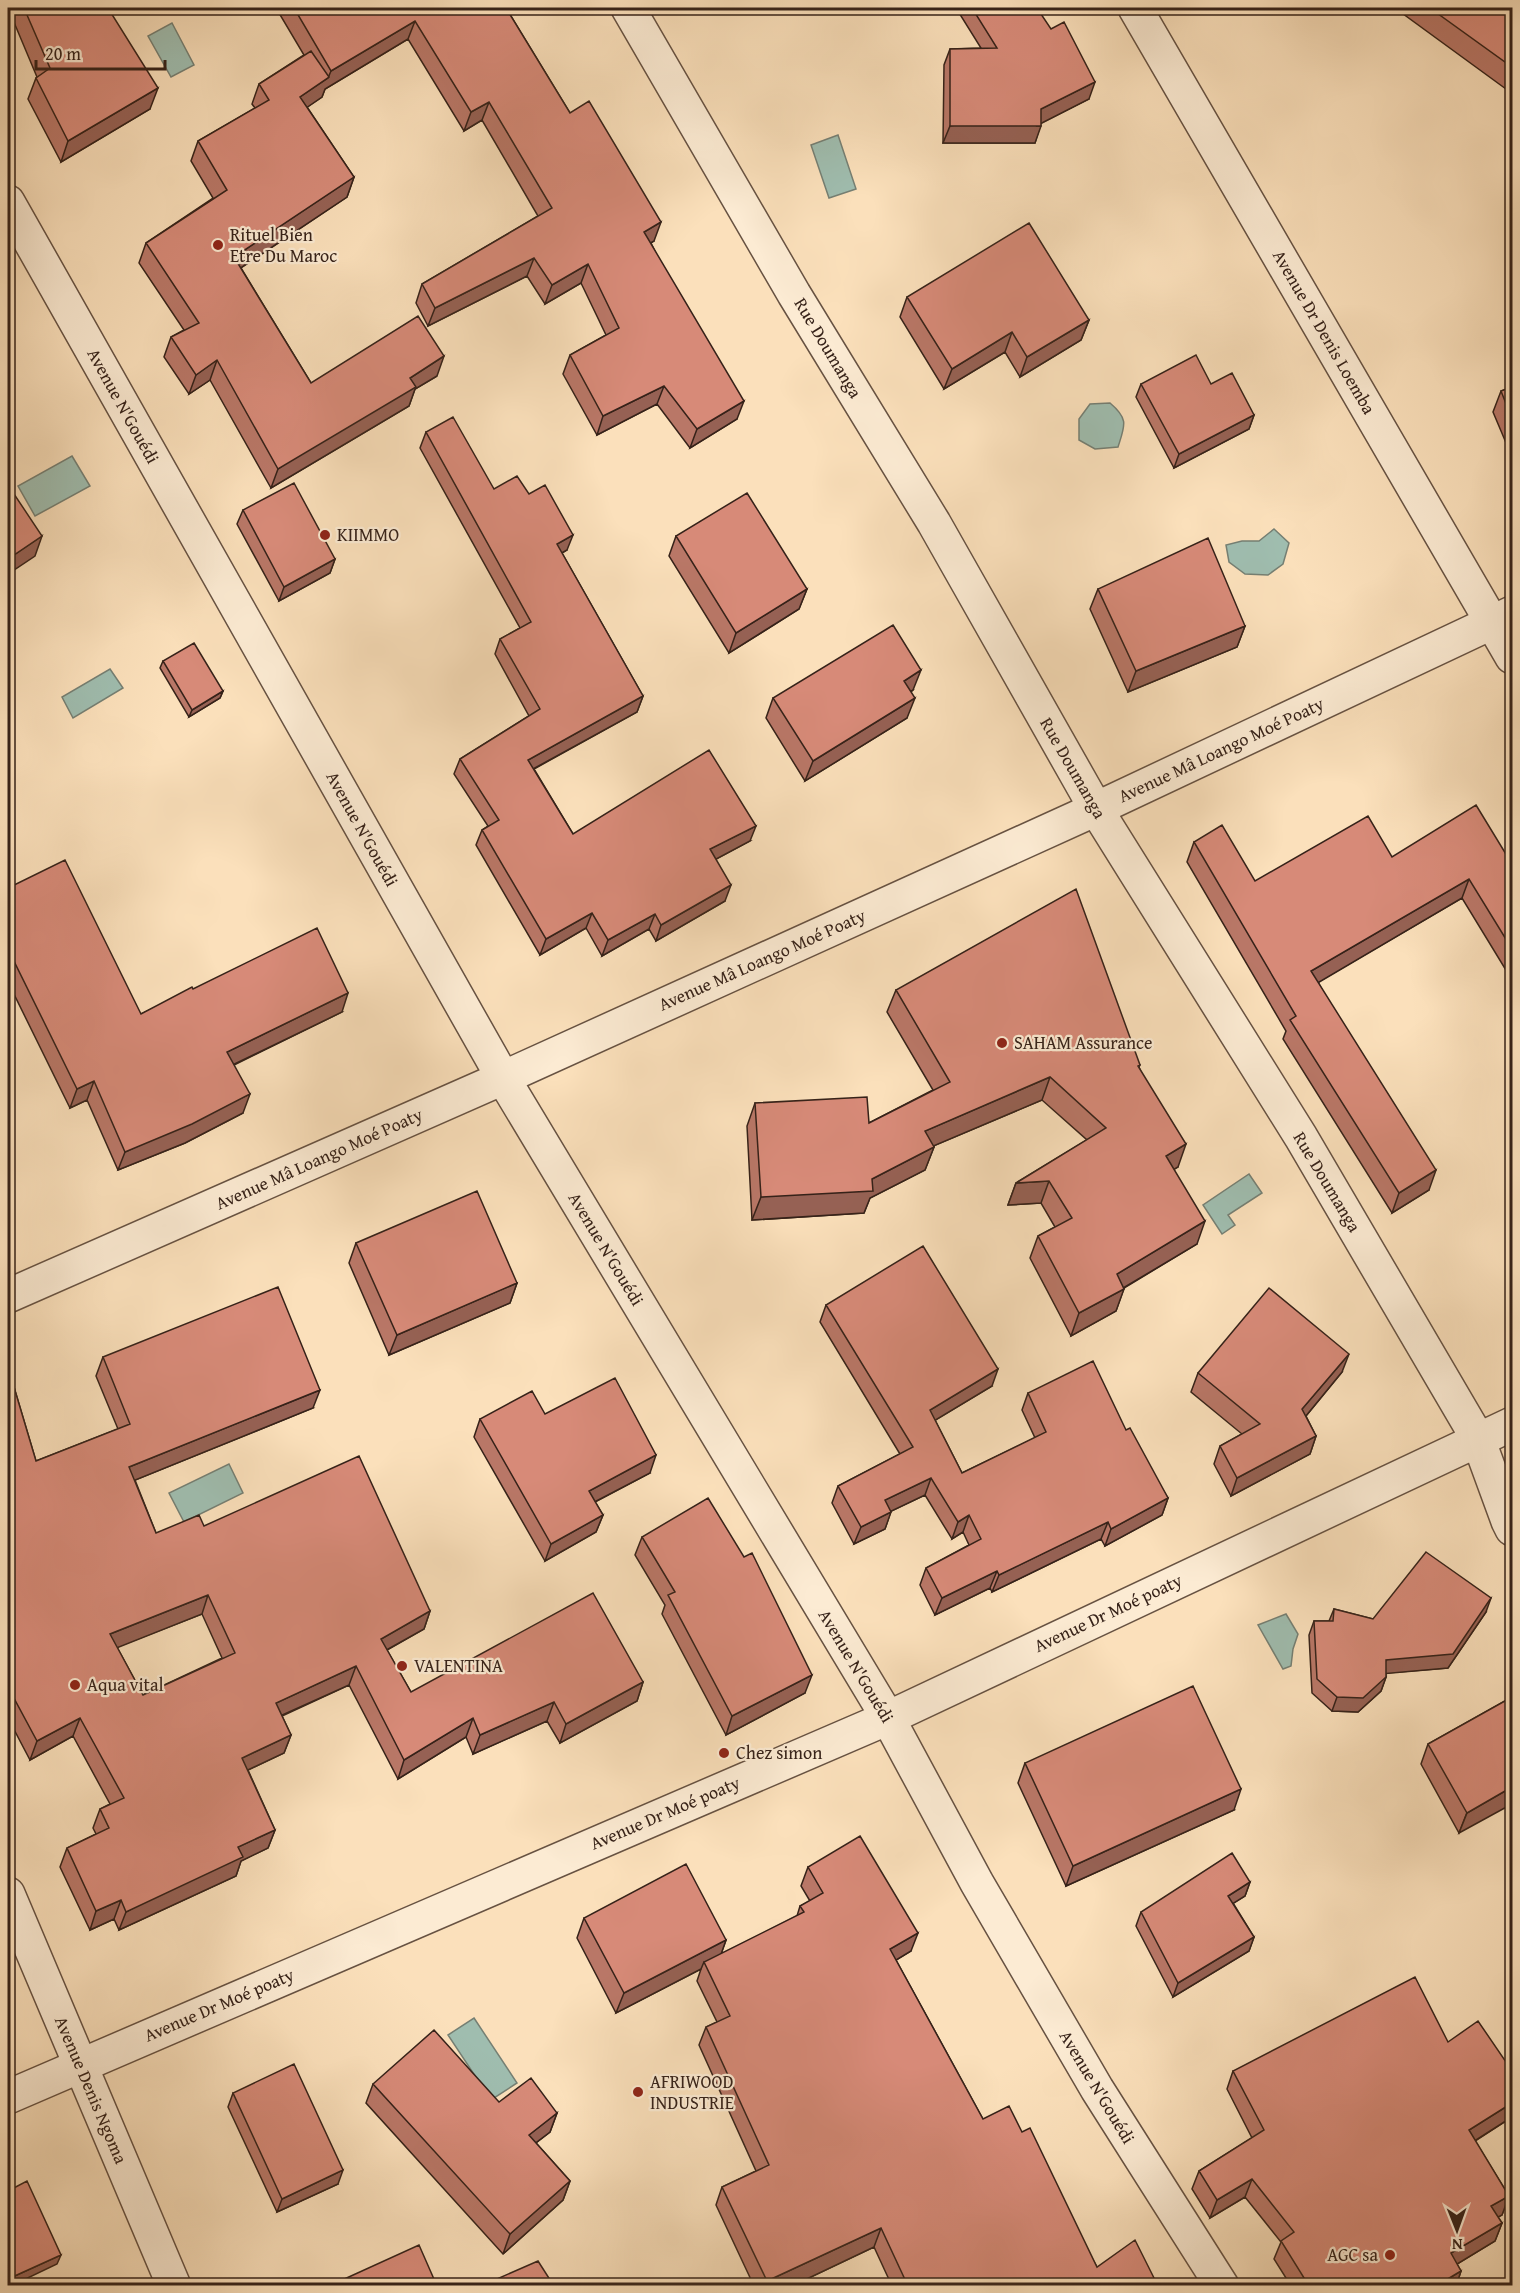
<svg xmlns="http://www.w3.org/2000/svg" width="1520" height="2293" viewBox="0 0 1520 2293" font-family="'Gentium Book Plus',serif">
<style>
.water{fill:#9fbdaf;stroke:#757f73;stroke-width:1.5}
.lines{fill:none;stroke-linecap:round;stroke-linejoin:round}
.minor-casing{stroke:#675242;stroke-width:36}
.tertiary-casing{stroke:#675242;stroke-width:36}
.minor{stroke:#fcebd3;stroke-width:33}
.tertiary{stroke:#fcebd3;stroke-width:33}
.wall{fill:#b97767;stroke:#362219;stroke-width:1.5;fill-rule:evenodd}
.shaded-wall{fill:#966154;stroke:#362219;stroke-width:1.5}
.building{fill:#d78a78;stroke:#362219;stroke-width:1.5;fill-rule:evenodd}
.poi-dot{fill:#8f2418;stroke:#fcebd3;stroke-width:2}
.labels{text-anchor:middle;stroke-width:4.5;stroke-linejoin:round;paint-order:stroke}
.poi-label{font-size:18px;fill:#362219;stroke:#fcebd3;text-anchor:start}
.street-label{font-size:18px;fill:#362219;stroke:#fcebd3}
</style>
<rect width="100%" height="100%" fill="#fbe0bb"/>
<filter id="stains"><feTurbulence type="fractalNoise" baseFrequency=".00333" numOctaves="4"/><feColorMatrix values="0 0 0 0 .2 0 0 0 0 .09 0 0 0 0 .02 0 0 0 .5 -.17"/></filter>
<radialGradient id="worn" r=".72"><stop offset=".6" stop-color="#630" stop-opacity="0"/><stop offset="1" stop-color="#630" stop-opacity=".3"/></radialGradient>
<path class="water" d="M172 23 194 65 171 77 148 36Z
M838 135 856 189 829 198 811 145Z
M1110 403C1129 419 1125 425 1118 447L1095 449 1079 440V419L1090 404Z
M72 456 90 486 35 516 18 486Z
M1274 529 1289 543 1283 564 1268 575 1245 574 1229 562 1226 545 1242 541H1259Z
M110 669 123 688 73 718 62 697Z
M1249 1174 1262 1193 1228 1215 1235 1225 1222 1234 1203 1205Z
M229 1464 243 1493 184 1522 169 1493Z
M1286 1614 1298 1634 1293 1649 1291 1666 1283 1669 1258 1625Z
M474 2018 517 2083 491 2100 448 2035Z"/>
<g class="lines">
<defs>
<path id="minor" d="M628 8 794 294 934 523 1096 809 1301 1137 1478 1439 1508 1521 1512 1529
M8 1296 503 1078 1096 809 1512 613
M8 1894 174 2286
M8 2097 888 1718 1512 1424"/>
<path id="tertiary" d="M1135 8 1512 657
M8 202 503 1078 888 1718 977 1883 1097 2089 1222 2286"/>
</defs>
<use href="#minor" class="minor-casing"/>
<use href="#tertiary" class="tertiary-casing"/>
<use href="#minor" class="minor"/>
<use href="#tertiary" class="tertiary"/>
</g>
<path class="wall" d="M8 8H108L150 109 61 162 28 99 36 78 37 77Z
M276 8H506L570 113 654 241 651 243 737 419 690 448 657 404 597 435 563 374 570 355 606 335 581 283 545 304 527 276 428 326 416 303 422 284 538 216 482 120 464 131 408 39 325 89 322 97 307 107 354 177 347 197 241 268 311 383 437 376 415 389 409 406 271 488 210 380 189 394 164 357 171 337 184 330 139 263 146 243 213 198 191 161 198 141 255 108 252 104 259 84 304 55Z
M956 8H1037L1089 99 1041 123 1035 143H943L944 65 950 49 981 48Z
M1395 8H1512V80L1506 89Z
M907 297 1089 320 1081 340 1020 377 1005 352 944 389 900 317Z
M1141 384H1211L1254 415 1249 429 1174 468 1136 397Z
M1512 387V457L1493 412 1501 391Z
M426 432 567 550 562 553 643 696 637 712 534 769 573 834 750 841 716 859 725 901 656 941 649 929 602 956 586 928 540 955 476 845 482 830 488 826 454 774 460 759 529 716 495 654 500 639 520 628 420 448Z
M243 510 335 559 330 573 279 601 237 524Z
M676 536 807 589 799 609 729 653 669 556Z
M1098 589 1245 626 1237 647 1128 692 1090 609Z
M163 661 223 691 220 698 189 717 160 668Z
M913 690 911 692 907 718 805 781 766 718 773 698Z
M1194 842 1255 881 1392 857 1512 864V980L1462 898 1318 982 1429 1190 1392 1213 1283 1039 1286 1031 1187 862Z
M8 888 141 1014 193 989 342 1012 234 1065 243 1113 185 1143 118 1170 87 1100 70 1108 8 982Z
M896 990 1140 1065 1139 1067 1178 1167 1174 1169 1197 1244 1124 1288 1116 1311 1071 1336 1030 1258 1038 1236 1055 1227 1041 1203 1008 1205 1016 1183 1087 1140 1042 1100 933 1146 934 1147 925 1170 870 1198 864 1213 752 1220 747 1126 755 1103 869 1123 933 1090 887 1012Z
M356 1243 517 1283 510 1303 389 1355 349 1263Z
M826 1305 992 1386 935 1420 962 1473 1035 1438 1022 1410 1028 1393 1126 1430 1168 1498 1162 1515 1105 1546 1101 1539 992 1592 990 1588 935 1615 920 1585 926 1568 969 1545 963 1532 952 1539 925 1495 891 1511 885 1529 854 1544 832 1503 838 1486 900 1454 820 1322Z
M103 1357 313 1408 135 1480 156 1533 204 1526 430 1611 424 1629 387 1650 411 1692 643 1682 637 1701 560 1743 547 1721 473 1754 466 1737 398 1779 349 1685 282 1716 291 1735 284 1753 248 1770 275 1830 268 1848 241 1861 236 1876 119 1930 114 1919 90 1930 60 1867 67 1848 96 1834 93 1828 100 1809 110 1804 73 1736 30 1760 8 1718V1367L36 1461 118 1429 96 1376ZM202 1614 222 1658 143 1695 117 1647Z
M1342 1372 1306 1416 1316 1436 1310 1454 1231 1496 1214 1464 1220 1446 1242 1434 1191 1392 1198 1373Z
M545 1414 650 1473 595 1502 603 1515 596 1532 545 1561 474 1437 480 1419Z
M642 1537 744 1557 805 1693 726 1735 662 1614 665 1605 635 1555Z
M1334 1609 1373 1619 1486 1612 1448 1668 1386 1673V1677L1381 1691 1358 1712 1332 1711 1312 1693 1309 1635 1314 1621H1329Z
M1512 1697 1459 1833 1421 1764 1428 1744Z
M1025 1763 1234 1810 1066 1886 1018 1783Z
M808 1867 911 1951 896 1960 983 2119 1022 2132 1097 2267 1158 2286H892L874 2247 792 2286H754L716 2205 722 2187 756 2171 699 2045 706 2027 717 2022 697 1981 701 1969 616 2013 577 1938 584 1918 726 1940 721 1954 797 1916 800 1906 810 1901 801 1886Z
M1250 1882 1245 1896 1233 1903 1254 1937 1249 1951 1173 1997 1136 1926 1141 1912Z
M1448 2042 1512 2117 1475 2141 1509 2196 1502 2215 1498 2217 1502 2223 1495 2241 1457 2264 1461 2271 1456 2286H1291L1274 2259 1281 2242 1245 2197 1210 2218 1192 2189 1199 2171 1252 2138 1227 2089 1233 2071Z
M373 2084 557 2113 550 2132 536 2143 570 2181 563 2200 503 2254 366 2103Z
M233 2093 338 2184 277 2212 228 2107Z"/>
<path class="shaded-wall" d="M415 21 408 39 325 89 322 97 293 117 300 97 328 78 331 71Z
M1512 72V80L1506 89Z
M1095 82 1089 99 1036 126H1041L1035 143H943L950 126 1041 109Z
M158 88 150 109 61 162 68 141Z
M489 102 482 120 464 131 471 112Z
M354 177 347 197 227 277 234 257Z
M661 222 654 241 637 251 644 232Z
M534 258 527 276 428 326 435 308Z
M588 264 581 283 545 304 552 285Z
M1089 320 1081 340 1020 377 1027 357Z
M1012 332 1005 352 944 389 952 369Z
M444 356 437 376 415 389 409 406 271 488 278 469 410 378Z
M217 360 210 380 189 394 196 375Z
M664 386 657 404 597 435 603 416Z
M744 401 737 419 690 448 697 429Z
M1254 415 1249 429 1174 468 1179 454Z
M573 535 567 550 551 559 557 544Z
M42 536 35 556 8 574V559Z
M335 559 330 573 279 601 284 587Z
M807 589 799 609 729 653 736 633Z
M1245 626 1237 647 1128 692 1136 671Z
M921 670 913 690 896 701 904 681Z
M223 691 220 698 189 717 192 710Z
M643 696 637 712 522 775 528 760Z
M915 698 907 718 805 781 813 761Z
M11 722 8 732V724Z
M13 790 8 806V793Z
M756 826 750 841 705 865 710 849Z
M1469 879 1462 898 1304 991 1311 971Z
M731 885 725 901 656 941 661 925Z
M592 913 586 928 540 955 546 939Z
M655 914 649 929 602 956 608 940Z
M348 993 342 1012 220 1071 227 1052Z
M1050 1077 1042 1100 917 1153 925 1131Z
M94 1081 87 1100 70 1108 77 1089Z
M250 1094 243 1113 185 1143 118 1170 125 1152Z
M1186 1144 1178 1167 1158 1179 1166 1156Z
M934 1147 925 1170 870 1198 864 1213 752 1220 761 1197 872 1179Z
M1436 1170 1429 1190 1392 1213 1399 1193Z
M1049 1181 1041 1203 1008 1205 1016 1183Z
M1205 1221 1197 1244 1108 1297 1117 1274Z
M517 1283 510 1303 389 1355 397 1335Z
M1124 1289 1116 1311 1071 1336 1079 1313Z
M1349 1354 1342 1372 1296 1428 1302 1409Z
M998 1369 992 1386 924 1427 930 1410Z
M320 1390 313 1408 123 1485 129 1467Z
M1316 1436 1310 1454 1231 1496 1237 1478Z
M656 1455 650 1473 583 1508 589 1491Z
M931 1478 925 1495 879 1517 885 1500Z
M1168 1498 1162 1515 1105 1546 1111 1529Z
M891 1512 885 1529 854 1544 861 1527Z
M603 1515 596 1532 545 1561 551 1544Z
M969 1515 963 1532 952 1539 958 1522Z
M1108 1522 1101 1539 992 1592 999 1575Z
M997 1571 990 1588 935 1615 942 1598Z
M208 1595 202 1614 104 1653 110 1634Z
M1491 1598 1486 1612 1448 1668 1381 1674 1386 1660Z
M430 1611 424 1629 374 1657 381 1639Z
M356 1666 349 1685 269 1721 276 1703Z
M812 1675 805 1693 726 1735 732 1716Z
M1386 1677 1381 1691 1358 1712 1332 1711 1337 1697Z
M643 1682 637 1701 560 1743 566 1724Z
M554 1702 547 1721 473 1754 480 1735Z
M80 1718 73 1736 30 1760 37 1741Z
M473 1718 466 1737 398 1779 404 1760Z
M291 1735 284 1753 235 1776 242 1758Z
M1512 1787V1804L1459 1833 1467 1813Z
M1241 1789 1234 1810 1066 1886 1073 1866Z
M275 1830 268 1848 241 1861 236 1876 119 1930 126 1912 238 1847Z
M1250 1882 1245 1896 1223 1910 1228 1896Z
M121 1900 114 1919 90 1930 96 1911Z
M918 1933 911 1951 883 1968 890 1949Z
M1254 1937 1249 1951 1173 1997 1178 1983Z
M726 1940 719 1960 704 1962 701 1969 616 2013 624 1993Z
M1512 2103V2117L1462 2149 1469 2130Z
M557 2113 550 2132 521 2154 529 2135Z
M343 2170 338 2184 277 2212 282 2199Z
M1252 2179 1245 2197 1210 2218 1217 2200Z
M570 2181 563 2200 503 2254 510 2234Z
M1509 2196 1502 2215 1485 2224 1491 2206Z
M1502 2223 1495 2241 1444 2272 1451 2253Z
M881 2228 874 2247 792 2286H766L767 2281Z
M61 2255 57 2264 11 2286H8V2279Z
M1461 2271 1456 2286H1436Z"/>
<path class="building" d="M24 8H108L158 88 68 141 36 78 50 68Z
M294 8H506L570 113 589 101 661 222 644 232 744 401 697 429 664 386 603 416 570 355 619 328 588 264 552 285 534 258 435 308 422 284 552 208 489 102 471 112 415 21 331 71Z
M972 8H1037L1051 29 1064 22 1095 82 1041 109V126H950V49L997 48Z
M1430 8H1512V67Z
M311 51 329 77 300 97 354 177 234 257 311 383 418 316 444 356 410 378 416 387 278 469 217 360 196 375 171 337 199 323 146 243 227 190 198 141 269 100 259 84Z
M1029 223 1089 320 1027 357 1012 332 952 369 907 297Z
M1196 355 1211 384 1232 373 1254 415 1179 454 1141 384Z
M1512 387V419L1501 391Z
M453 417 494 489 517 476 529 494 545 485 573 535 557 544 643 696 528 760 573 834 709 750 756 826 710 849 731 885 661 925 655 914 608 940 592 913 546 939 482 830 499 820 460 759 540 709 500 639 531 622 426 432Z
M294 483 335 559 284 587 243 510Z
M8 485 42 536 8 559Z
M747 493 807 589 736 633 676 536Z
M1208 538 1245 626 1136 671 1098 589Z
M893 625 921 670 904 681 915 698 813 761 773 698Z
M194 643 223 691 192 710 163 661Z
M8 715 11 722 8 724Z
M8 780 13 790 8 793Z
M1476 805 1512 864V949L1469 879 1311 971 1436 1170 1399 1193 1290 1020 1296 1016 1194 842 1222 825 1255 881 1368 816 1392 857Z
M65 860 141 1014 192 987 193 989 317 928 348 993 227 1052 250 1094 192 1124 125 1152 94 1081 77 1089 8 949V888Z
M1076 889 1140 1065 1138 1066 1186 1144 1166 1156 1205 1221 1117 1274 1124 1289 1079 1313 1038 1236 1072 1218 1049 1181 1016 1183 1106 1128 1050 1077 925 1131 934 1147 872 1179 873 1191 761 1197 755 1103 867 1097 869 1123 950 1082 896 990Z
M477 1191 517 1283 397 1335 356 1243Z
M923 1246 998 1369 930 1410 962 1473 1046 1432 1028 1393 1093 1361 1126 1430 1130 1428 1168 1498 1111 1529 1108 1522 999 1575 997 1571 942 1598 926 1568 981 1539 969 1515 958 1522 931 1478 885 1500 891 1512 861 1527 838 1486 913 1447 826 1305Z
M278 1287 320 1390 129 1467 156 1533 199 1515 204 1526 359 1456 430 1611 381 1639 411 1692 593 1593 643 1682 566 1724 554 1702 480 1735 473 1718 404 1760 356 1666 276 1703 291 1735 242 1758 275 1830 238 1847 243 1857 126 1912 121 1900 96 1911 67 1848 109 1828 100 1809 124 1798 80 1718 37 1741 8 1687V1670L12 1668 8 1659V1367L36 1461 130 1424 103 1357ZM208 1595 235 1653 143 1695 110 1634Z
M1269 1288 1349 1354 1302 1409 1316 1436 1237 1478 1220 1446 1260 1424 1198 1373Z
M615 1378 656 1455 589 1491 603 1515 551 1544 480 1419 532 1391 545 1414Z
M708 1498 744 1557 752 1553 812 1675 732 1716 668 1595 675 1592 642 1537Z
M1426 1552 1491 1598 1453 1654 1386 1660V1677L1363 1698 1337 1697 1317 1679 1314 1621H1333L1334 1609 1373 1619Z
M1193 1686 1241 1789 1073 1866 1025 1763Z
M1512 1697V1787L1467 1813 1428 1744Z
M860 1836 918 1933 890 1949 983 2119 1009 2106 1022 2132 1030 2128 1097 2267 1135 2240 1158 2286H908L881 2228 767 2281 722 2187 769 2165 706 2027 730 2016 704 1962 804 1912 800 1906 823 1893 808 1867Z
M1232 1853 1250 1882 1228 1896 1254 1937 1178 1983 1141 1912Z
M686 1864 726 1940 624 1993 584 1918Z
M1415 1977 1448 2042 1478 2021 1508 2065 1512 2062V2103L1469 2130 1509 2196 1491 2206 1502 2223 1451 2253 1461 2271 1436 2286H1309L1281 2241 1294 2232 1252 2179 1217 2200 1199 2171 1264 2130 1233 2071Z
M434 2030 499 2102 531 2078 557 2113 529 2135 570 2181 510 2234 373 2084Z
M294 2064 343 2170 282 2199 233 2093Z
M27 2181 61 2255 8 2279V2191Z
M419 2245 437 2286H329Z
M538 2261 554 2286H481Z"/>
<g class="poi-dot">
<circle cx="218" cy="245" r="6"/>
<circle cx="325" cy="535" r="6"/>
<circle cx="1002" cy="1043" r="6"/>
<circle cx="402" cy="1666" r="6"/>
<circle cx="75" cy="1685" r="6"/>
<circle cx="724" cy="1753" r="6"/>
<circle cx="638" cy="2092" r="6"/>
<circle cx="1390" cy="2255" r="6"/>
</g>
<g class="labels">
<g class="poi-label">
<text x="230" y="241">Rituel Bien<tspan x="230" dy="21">Etre Du Maroc</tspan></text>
<text x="337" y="541">KIIMMO</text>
<text x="1014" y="1049">SAHAM Assurance</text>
<text x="414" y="1672">VALENTINA</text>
<text x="87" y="1691">Aqua vital</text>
<text x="736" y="1759">Chez simon</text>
<text x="650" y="2088">AFRIWOOD<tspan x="650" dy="21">INDUSTRIE</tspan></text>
<text x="1378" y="2261" text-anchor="end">AGC sa</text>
</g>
<g class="street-label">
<text transform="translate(1324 332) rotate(60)" y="6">Avenue Dr Denis Loemba</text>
<text transform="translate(828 348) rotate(59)" y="6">Rue Doumanga</text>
<text transform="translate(123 406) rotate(61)" y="6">Avenue N'Gouédi</text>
<text transform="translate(1221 750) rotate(-25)" y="6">Avenue Mâ Loango Moé Poaty</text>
<text transform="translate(1073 768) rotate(60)" y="6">Rue Doumanga</text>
<text transform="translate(362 829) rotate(61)" y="6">Avenue N'Gouédi</text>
<text transform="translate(762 960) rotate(-24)" y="6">Avenue Mâ Loango Moé Poaty</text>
<text transform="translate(319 1159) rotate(-24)" y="6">Avenue Mâ Loango Moé Poaty</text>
<text transform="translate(1327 1182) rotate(59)" y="6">Rue Doumanga</text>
<text transform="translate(606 1249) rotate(59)" y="6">Avenue N'Gouédi</text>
<text transform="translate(1108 1613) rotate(-25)" y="6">Avenue Dr Moé poaty</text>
<text transform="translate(856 1666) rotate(59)" y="6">Avenue N'Gouédi</text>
<text transform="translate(665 1813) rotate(-23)" y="6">Avenue Dr Moé poaty</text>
<text transform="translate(219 2005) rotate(-23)" y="6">Avenue Dr Moé poaty</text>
<text transform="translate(1097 2087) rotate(59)" y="6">Avenue N'Gouédi</text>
<text transform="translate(91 2090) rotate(67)" y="6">Avenue Denis Ngoma</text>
</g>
</g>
<rect width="1520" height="2293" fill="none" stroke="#fbe0bb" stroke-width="30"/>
<rect x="9" y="9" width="1502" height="2275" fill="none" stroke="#362219" stroke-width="3"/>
<rect x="15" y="15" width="1490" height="2263" fill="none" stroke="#362219" stroke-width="1.5"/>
<g transform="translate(1457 2230) rotate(179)" stroke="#fcebd3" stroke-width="4.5" paint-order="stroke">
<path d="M0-4.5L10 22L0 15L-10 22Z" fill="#362219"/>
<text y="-9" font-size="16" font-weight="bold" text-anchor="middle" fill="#362219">N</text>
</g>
<path d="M36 60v9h129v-9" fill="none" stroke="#362219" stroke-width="3"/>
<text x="45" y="60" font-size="18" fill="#362219" stroke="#fcebd3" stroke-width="4.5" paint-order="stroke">20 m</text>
<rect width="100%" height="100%" filter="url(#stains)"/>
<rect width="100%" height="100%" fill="url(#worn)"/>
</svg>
